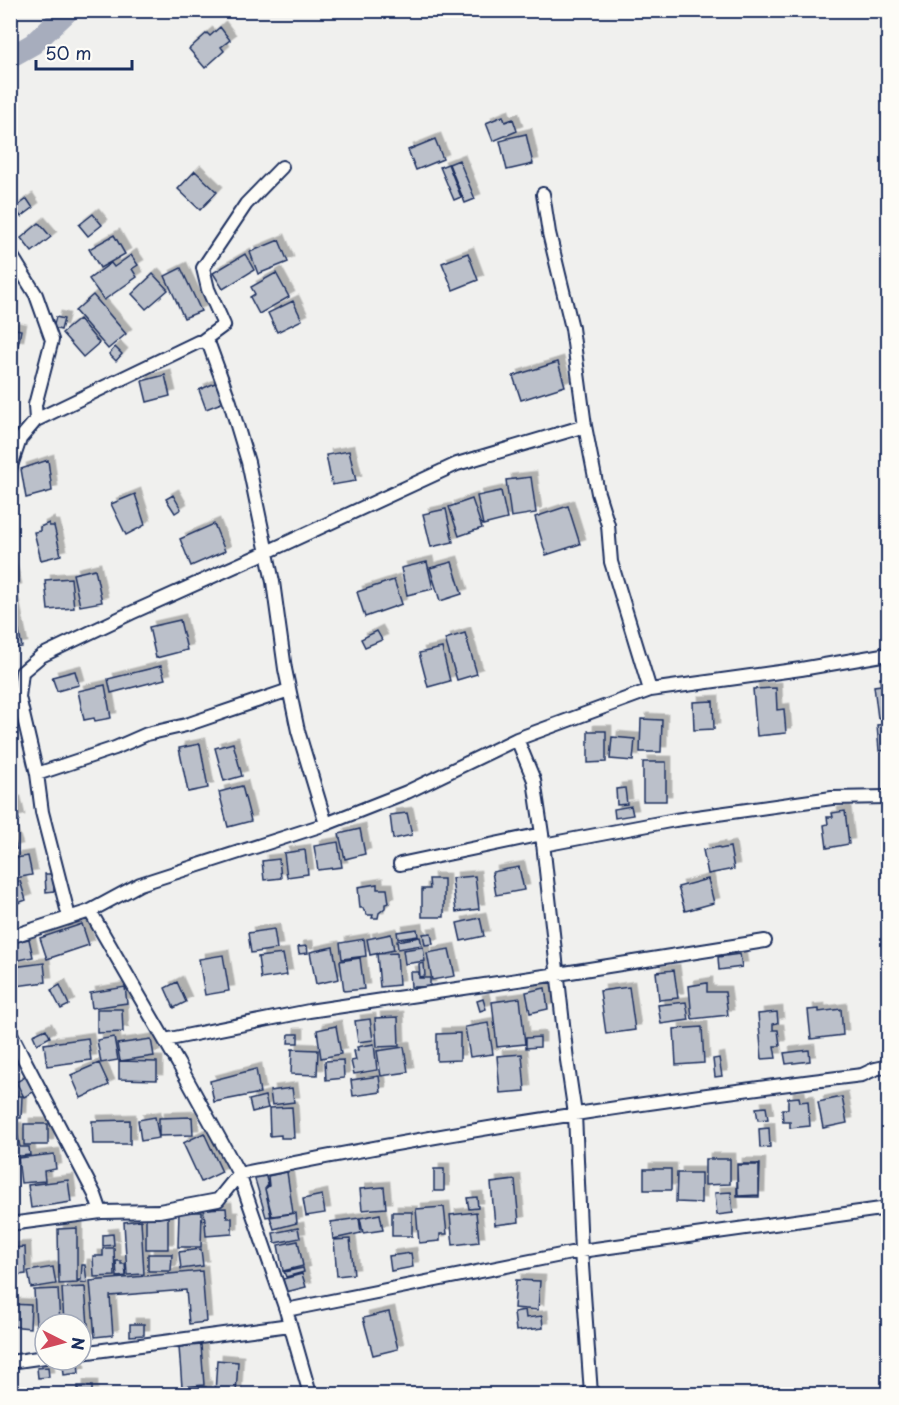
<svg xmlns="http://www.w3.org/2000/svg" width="899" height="1405" viewBox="0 0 899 1405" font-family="'Playpen Sans',sans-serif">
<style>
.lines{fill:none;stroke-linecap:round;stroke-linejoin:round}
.river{stroke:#a7adbd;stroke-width:22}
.building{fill:#bbc0ca;stroke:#1b2f5e;stroke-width:1.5;filter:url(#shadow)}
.street-casing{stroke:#1b2f5e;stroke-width:16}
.street{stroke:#fdfcf7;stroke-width:12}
</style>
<defs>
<filter id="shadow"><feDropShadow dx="5.5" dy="-5.5" stdDeviation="0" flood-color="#0004"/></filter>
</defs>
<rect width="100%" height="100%" fill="#f0f0ee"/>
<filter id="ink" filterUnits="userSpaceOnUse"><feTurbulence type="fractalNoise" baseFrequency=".0167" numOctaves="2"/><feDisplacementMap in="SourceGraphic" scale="12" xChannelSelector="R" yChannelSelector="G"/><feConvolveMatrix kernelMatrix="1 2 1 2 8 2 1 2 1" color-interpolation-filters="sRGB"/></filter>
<g filter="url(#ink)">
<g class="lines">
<path class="river" d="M10 57 33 44 69 10"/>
</g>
<path class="building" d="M220 27 230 40 221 47 224 51 205 68 189 49 207 33 210 36Z
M503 116 505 122 513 119 517 131 493 141 486 123Z
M526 134 533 164 507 170 500 141 508 139V138Z
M435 139 443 159 416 170 408 150Z
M459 160 475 199 465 203 449 164Z
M448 164 461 197 454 200 440 167Z
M195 171 217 192 200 210 178 189Z
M27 199 33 208 21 217 15 208Z
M93 214 102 225 88 236 79 225Z
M39 223 51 237 32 252 21 238Z
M114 235 125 254 100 268 89 249Z
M279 240 288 262 258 274 250 252Z
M468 253 478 280 453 290 442 263Z
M245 254 254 270 223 289 213 273Z
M131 255 138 265 132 269 137 277 104 300 89 279 111 263 114 267Z
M181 268 201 311 184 318 165 276Z
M276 273 289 297 259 314 250 297 255 294 251 287Z
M153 274 168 290 146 309 132 294Z
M93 295 126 334 108 349 75 311Z
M293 301 302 320 277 332 268 313Z
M56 317 64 319 61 330 53 328Z
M79 319 99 343 83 357 62 333Z
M10 328 21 330 18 346 10 345Z
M115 347 122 354 116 361 109 354Z
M558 362 565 386 521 400 513 376Z
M165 375 170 396 147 402 142 381Z
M222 380 229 400 206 409 199 390Z
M349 451 356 481 332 485 326 455Z
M48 460 52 491 26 498 21 469Z
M531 477 536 513 511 517 506 480Z
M501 491 507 519 483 525 477 496Z
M135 494 145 525 126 535 111 504Z
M173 495 181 509 175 513 166 499Z
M472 499 482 528 459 536 449 507Z
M568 506 580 544 546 555 535 517Z
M446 509 453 542 431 547 423 514Z
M49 523V526H54L61 555 41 560 34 532 40 531V527Z
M214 524 225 551 191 566 180 539Z
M427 562 433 589 407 595 401 568Z
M452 562 462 594 440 601 430 568Z
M10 564 16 589 10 591Z
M95 569 102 602 80 606 73 574Z
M71 578 74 608 48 610 45 580Z
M394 580 402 604 365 617 357 592Z
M10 599H12L22 647 10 649Z
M180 620 187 650 156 658 149 627Z
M377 631 382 640 365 647 361 639Z
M465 633 477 674 457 680 445 639Z
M442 648 450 681 428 687 419 653Z
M161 666 165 679 111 693 108 679Z
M75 671 79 685 57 691 52 677Z
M888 677V716L878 718 874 686 881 685 880 678Z
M105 685 111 718 95 721 94 718 84 720 78 691Z
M776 688 777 710 784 709 786 733 757 736 753 689Z
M713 701 714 729 694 730 693 702Z
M641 719 662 720 661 752H640Z
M888 724V750L879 751 877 725Z
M588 731H606V762L588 763Z
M612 737 635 739 633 761 610 759Z
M233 743 242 776 224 781 215 748Z
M200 744 208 788 188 792 179 748Z
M643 762H666V801H643Z
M242 786 251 821 228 827 219 792Z
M625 788 627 804 617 805 616 789Z
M15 802 19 820 10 822V803Z
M631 806 633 815 615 818 614 809Z
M845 811 849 844 827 848 824 825 828 824 827 817H833L832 813Z
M407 813 412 835 393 839 390 815Z
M10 828 17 849 10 851Z
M360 829 365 854 345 859 339 834Z
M338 842 342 867 318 870 314 846Z
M719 847 720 849 730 847 734 869 708 874 703 850Z
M305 850 308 874 287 877 284 853Z
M28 856 32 875 10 879V859Z
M279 859 281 878 264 880 262 861Z
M519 867 524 890 496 895 492 872Z
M45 874H53L54 891 46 892Z
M475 876 479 909 456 912 452 878Z
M429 879H444V917H422V889H430Z
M708 879 714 903 685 911 678 887Z
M20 881 26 900 10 906V884Z
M377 884V889H387L389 903 385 904V908L379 913 378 918H372L373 915H367L366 912 364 911 363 908H360L358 887Z
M480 918 484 936 461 941 457 923Z
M82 924 89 945 47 959 40 938Z
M274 929 277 949 251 953 248 933Z
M417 929 418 936 398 939 397 932Z
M431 933 433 944 425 945 423 934Z
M391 934 394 950 370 955 367 939Z
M420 937 422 945 398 949 397 941Z
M29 939 33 957 10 962V943Z
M364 939 366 956 342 959 340 943Z
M307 946 308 953 299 954 298 947Z
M333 947 339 979 316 984 310 952Z
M423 947 425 961 405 964 403 950Z
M449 949 455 976 432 980 427 953Z
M397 953 399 985 380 987 377 954Z
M283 954 287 975 261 979 258 957Z
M740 954 742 967 719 970 718 957Z
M223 955 229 991 205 995 199 959Z
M360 958 364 989 344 991 340 961Z
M44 963 46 982 16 986 13 967Z
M424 963 425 976 420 977 419 964Z
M674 970 678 998 659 1000 656 972Z
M410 972H419V978H430V987H411Z
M177 982 186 1002 174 1008 165 988Z
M707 983V992H725L728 1015 692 1019 689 986Z
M60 985 69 1005 61 1009 51 990Z
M125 987 127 1003 92 1008 90 993Z
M629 987 635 1030 606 1034 600 991Z
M545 988 548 1009 530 1013 526 992Z
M520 998 525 1044 497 1047 492 1002Z
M483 999 486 1009 480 1011 477 1001Z
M686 1002 689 1020 661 1024 658 1005Z
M97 1009H122L123 1032 97 1033Z
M819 1009V1012L841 1009 843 1035 811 1039 808 1010Z
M777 1012 778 1023 773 1024V1030H778L780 1046H774L776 1058 762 1059 758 1014Z
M398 1017 399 1046 377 1047 375 1018Z
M370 1019 373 1040 358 1042 355 1021Z
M488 1023 493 1054 470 1057 465 1027Z
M336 1026 341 1054 321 1058 317 1030Z
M702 1027 704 1063 676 1065 674 1029Z
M46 1029 50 1037 37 1044 33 1035Z
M460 1033V1060L437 1061V1034Z
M289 1034H298V1043H288Z
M114 1037 118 1060 101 1063 97 1040Z
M540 1037V1047L526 1048V1038Z
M88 1038 91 1060 47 1066 44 1044Z
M151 1039 154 1056 120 1061 117 1044Z
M374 1044 377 1070 354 1074 351 1061 356 1060 354 1051 358 1050 357 1047Z
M404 1047 408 1072 381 1076 377 1051Z
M292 1049 318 1050 317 1075 291 1074Z
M809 1050 810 1061 786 1064 784 1053Z
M522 1054 525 1091 500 1093 497 1056Z
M719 1058 722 1076 715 1077 713 1059Z
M343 1060 344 1078 326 1080 325 1061Z
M119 1061 157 1062V1080L119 1079Z
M99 1063 109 1085 81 1098 71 1075Z
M256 1069 260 1093 214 1102 210 1081Z
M29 1075 37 1090 24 1097 16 1082Z
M379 1076 381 1092 353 1096 351 1080Z
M292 1088 294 1102 272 1105 270 1091Z
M10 1096H22L21 1118H10Z
M265 1096 268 1108 252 1112 249 1100Z
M799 1097 800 1102 808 1101 810 1126 790 1128V1122H783L782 1109H788V1098Z
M842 1097 847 1123 823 1128 818 1102Z
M292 1107 294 1138H281V1135L270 1136 269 1108Z
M766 1107 768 1119 758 1120 756 1108Z
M155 1117 159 1138 141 1141 138 1120Z
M192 1117 193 1135 159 1136V1118Z
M130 1120V1144H93L92 1121Z
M24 1124H48V1145H24Z
M16 1128 20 1147H29L30 1155 10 1157V1129Z
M769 1128 770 1147 760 1148 759 1129Z
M204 1133 222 1172 201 1182 183 1143Z
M54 1154 56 1169 44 1171 45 1181 21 1183 18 1158Z
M705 1159H730V1184L705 1185Z
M737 1164H760L759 1197H737Z
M737 1165H759V1195L738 1196Z
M434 1169H444V1191H434Z
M644 1169H671V1190H644Z
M287 1172 293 1213 272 1216 265 1189 269 1186 268 1176Z
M265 1173 268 1185 265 1189 271 1216 266 1217 254 1176Z
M677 1173H701V1203L676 1202Z
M68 1180 71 1202 31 1208 28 1185Z
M515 1180 519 1222 495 1225 491 1183Z
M384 1187 386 1208 362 1210 360 1189Z
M731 1192 733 1213 717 1215 715 1193Z
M322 1195 325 1213 306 1216 303 1199Z
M477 1197 478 1208 469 1209 467 1198Z
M444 1207 447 1234H440V1241L419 1243 416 1209Z
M226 1208 227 1218H232V1234L206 1236 204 1209Z
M179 1212H202L201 1247H178Z
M392 1212H412V1236H392Z
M476 1212 479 1242 453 1245 450 1215Z
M296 1213 297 1223 274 1229 270 1217Z
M380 1214 383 1230 363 1233 360 1218Z
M146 1217H168V1249H146Z
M359 1218 361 1233 333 1239 331 1222Z
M141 1220 144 1274 127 1275 124 1222Z
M77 1228V1283L59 1284 58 1229Z
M298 1228 300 1238 275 1243 273 1233Z
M113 1234 114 1245 103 1246V1235Z
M350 1239 354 1274 337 1276 334 1240Z
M298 1241 303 1266 283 1271 278 1245Z
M25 1247 26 1274 10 1276V1248Z
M103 1248H114L115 1276 94 1277 93 1256H103Z
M201 1249 203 1266 181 1269 179 1252Z
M411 1253 413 1267 391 1271 389 1256Z
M148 1254H172L171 1271H148Z
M116 1261H121V1264H125L126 1276 117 1277Z
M82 1265H85L87 1283 78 1282V1280H81Z
M53 1267 56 1284 31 1288 28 1271Z
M303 1268 304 1272 286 1277 284 1272Z
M202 1271 206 1322 189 1324 186 1290 110 1296 113 1335 95 1337 90 1281Z
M302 1274 306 1287 286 1292 283 1279Z
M516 1280 540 1281 538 1310 514 1308Z
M85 1287 89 1338H81V1324H64L62 1288Z
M58 1289 60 1323 36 1325 34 1290Z
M10 1304 31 1305 30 1328 10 1326Z
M525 1310 526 1318 542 1316 543 1328 516 1331 514 1312Z
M389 1312 398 1349 373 1355 363 1318Z
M130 1324H144V1335L130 1336Z
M201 1345 204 1385 182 1387 179 1347Z
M217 1360 238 1362 236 1394H215Z
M78 1363 79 1373 64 1375 63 1364Z
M48 1367 49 1377 38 1378 37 1368Z
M78 1386H92V1394H78Z
M181 1387H206V1394H181Z"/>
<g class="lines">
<defs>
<path id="street" d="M543 194 549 233 572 328 585 426 598 493 608 525 611 562 650 690
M10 253 36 295 52 340 35 405 36 420
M201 342 224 325 208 289 203 268 246 204 282 167
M10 469 20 439 36 420 198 342C204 341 207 342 210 347L230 402 248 462 273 582 285 669 298 731 326 824
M517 739 534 780 542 834 567 1060 575 1114 581 1251 591 1394
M37 774 115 748 147 734 186 725 289 690
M543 845 675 820 832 798 888 797
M400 864 542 834
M90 911 178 1063 239 1174 286 1310 310 1394
M69 917 42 812 37 774 19 697 22 672 41 656 131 613 267 552 457 464 585 426
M10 937 90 911 140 884 326 824 407 792 517 739 650 690 801 669 888 654
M10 1032 95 1195 101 1212
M165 1040 309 1011 558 974 765 941
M10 1224 101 1212 159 1211 218 1200 239 1174C445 1132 653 1100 862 1075L875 1069 888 1066
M286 1310 581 1251 888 1208
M81 1353 290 1325
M10 1362 45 1357"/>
</defs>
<use href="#street" class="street-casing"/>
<use href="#street" class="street"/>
</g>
</g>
<rect width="899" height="1405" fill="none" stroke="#fdfcf7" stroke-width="36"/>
<rect x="18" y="18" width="863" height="1369" fill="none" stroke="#1b2f5e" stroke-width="2" filter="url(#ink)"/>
<g transform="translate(63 1342) rotate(96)"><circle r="28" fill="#fdfcf7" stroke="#a3aaba" stroke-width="1.5"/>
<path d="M0-4.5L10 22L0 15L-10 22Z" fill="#d1495b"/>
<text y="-9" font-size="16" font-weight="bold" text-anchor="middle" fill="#1b2f5e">N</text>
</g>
<path d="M36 60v9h96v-9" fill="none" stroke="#1b2f5e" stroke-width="3"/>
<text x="45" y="60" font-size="18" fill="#1b2f5e" stroke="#fdfcf7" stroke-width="4.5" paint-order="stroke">50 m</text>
</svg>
